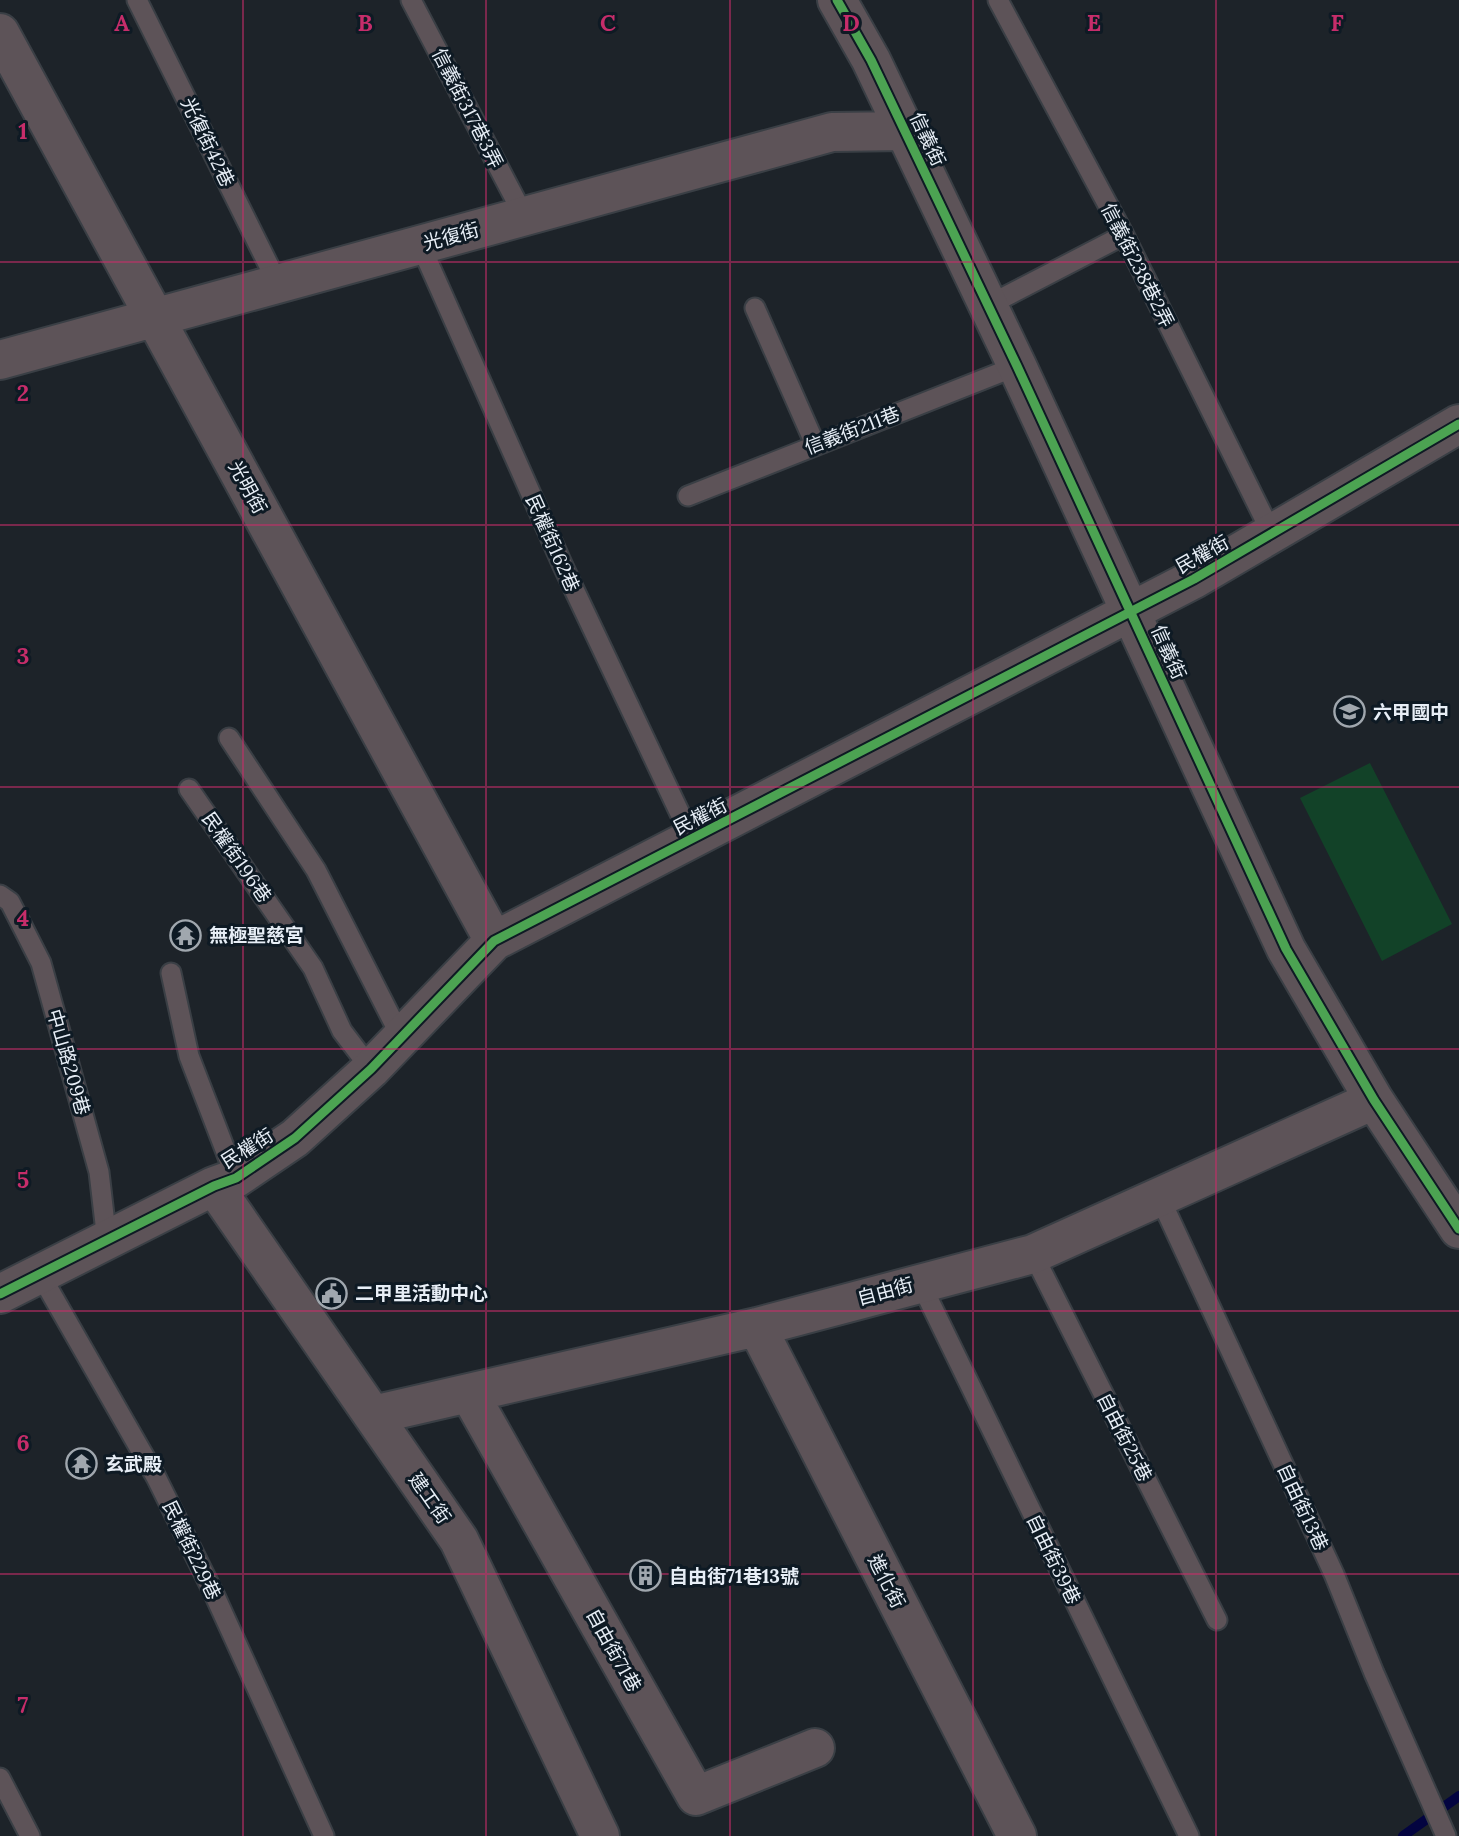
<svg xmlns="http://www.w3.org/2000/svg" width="1459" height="1836" viewBox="0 0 1459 1836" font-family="Lora,'Noto Sans TC',serif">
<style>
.green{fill:#124228}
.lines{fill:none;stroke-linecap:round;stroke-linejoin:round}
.stream{stroke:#030440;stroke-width:10}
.service-casing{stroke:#3a3f45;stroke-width:23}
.minor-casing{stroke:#3a3f45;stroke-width:42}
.service{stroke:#5d5358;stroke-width:19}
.minor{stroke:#5d5358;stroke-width:38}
.cycleway-casing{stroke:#0e1a24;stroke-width:13}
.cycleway{stroke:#4ca352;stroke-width:9}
.grid{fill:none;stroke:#c62d6a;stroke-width:2;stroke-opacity:0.55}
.labels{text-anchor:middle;stroke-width:6;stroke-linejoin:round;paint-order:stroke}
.street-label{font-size:19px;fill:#e7eef6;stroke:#0e1a24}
.poi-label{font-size:19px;font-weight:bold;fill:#e7eef6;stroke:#0e1a24;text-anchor:start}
.grid-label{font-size:23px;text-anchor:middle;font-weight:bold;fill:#c62d6a;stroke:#0e1a24;stroke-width:6;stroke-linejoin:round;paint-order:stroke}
</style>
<rect width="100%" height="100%" fill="#1d2329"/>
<path class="green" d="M1370 763 1452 924 1382 961 1300 798Z"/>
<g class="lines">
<path class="stream" d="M1403 1836 1459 1796"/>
<defs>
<path id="service" d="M137 0 278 284
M411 0 524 216
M998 0 1124 235 1272 534
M420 244 563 566 692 839
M987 306 1124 235
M755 308 815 444
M688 496 1017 366
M229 738 316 870 401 1037
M189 789 313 968 342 1031 371 1069
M0 895 10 902 41 963 99 1172 107 1241
M171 973 189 1056 236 1178
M1160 1198 1334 1574 1374 1673 1446 1836
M1033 1254 1217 1620
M40 1274 156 1477 215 1596 324 1836
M920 1282 1189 1836
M0 1778 30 1836"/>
<path id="minor" d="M837 0 871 60 1017 366 1286 949 1374 1100 1459 1229
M0 33 494 941
M0 360 832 132 905 131
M214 1186 459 1540 600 1836
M0 1294 214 1186 236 1178 295 1138 371 1069 494 941 1194 579 1459 424
M757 1327 1017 1836
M469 1393 696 1796 815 1748
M373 1415 757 1327 1033 1254 1374 1100"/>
</defs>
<use href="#service" class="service-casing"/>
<use href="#minor" class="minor-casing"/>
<use href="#service" class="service"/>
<use href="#minor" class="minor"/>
<defs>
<path id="cycleway" d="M837 0 871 60 1017 366 1286 949 1374 1100 1459 1229
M0 1294 214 1186 236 1178 295 1138 371 1069 494 941 1194 579 1459 424"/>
</defs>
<use href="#cycleway" class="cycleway-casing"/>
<use href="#cycleway" class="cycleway"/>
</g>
<path class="grid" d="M243 0V1836M486 0V1836M730 0V1836M973 0V1836M1216 0V1836M0 262H1459M0 525H1459M0 787H1459M0 1049H1459M0 1311H1459M0 1574H1459"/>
<defs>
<symbol id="school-ring" viewBox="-11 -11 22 22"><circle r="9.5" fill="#0e1a24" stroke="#a0a7ae" stroke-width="1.5"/><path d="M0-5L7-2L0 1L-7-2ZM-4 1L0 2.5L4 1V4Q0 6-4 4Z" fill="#a0a7ae"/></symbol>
<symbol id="temple-ring" viewBox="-11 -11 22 22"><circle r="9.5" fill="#0e1a24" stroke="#a0a7ae" stroke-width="1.5"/><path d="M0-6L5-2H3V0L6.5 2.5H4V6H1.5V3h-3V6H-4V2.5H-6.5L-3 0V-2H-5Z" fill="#a0a7ae"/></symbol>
<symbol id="civic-ring" viewBox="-11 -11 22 22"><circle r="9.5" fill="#0e1a24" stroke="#a0a7ae" stroke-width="1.5"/><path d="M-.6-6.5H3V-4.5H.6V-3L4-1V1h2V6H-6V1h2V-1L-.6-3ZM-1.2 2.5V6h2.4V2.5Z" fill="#a0a7ae"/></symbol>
<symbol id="building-ring" viewBox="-11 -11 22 22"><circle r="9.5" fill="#0e1a24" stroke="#a0a7ae" stroke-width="1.5"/><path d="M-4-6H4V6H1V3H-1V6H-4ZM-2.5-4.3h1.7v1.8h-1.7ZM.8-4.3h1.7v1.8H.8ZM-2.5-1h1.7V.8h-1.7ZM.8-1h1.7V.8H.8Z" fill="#a0a7ae"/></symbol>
</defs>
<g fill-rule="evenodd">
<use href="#school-ring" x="1332" y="694" width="35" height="35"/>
<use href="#temple-ring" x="168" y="918" width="35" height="35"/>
<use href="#civic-ring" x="314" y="1276" width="35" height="35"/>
<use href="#temple-ring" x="64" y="1446" width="35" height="35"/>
<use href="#building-ring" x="628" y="1558" width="35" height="35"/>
</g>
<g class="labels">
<g class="street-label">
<text transform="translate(468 108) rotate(63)" y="7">信義街317巷3弄</text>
<text transform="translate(928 139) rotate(65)" y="7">信義街</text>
<text transform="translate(208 142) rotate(64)" y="7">光復街42巷</text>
<text transform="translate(451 236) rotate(-15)" y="7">光復街</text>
<text transform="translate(1138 265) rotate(63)" y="7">信義街238巷2弄</text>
<text transform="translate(852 430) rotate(-21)" y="7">信義街211巷</text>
<text transform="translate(248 487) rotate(61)" y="7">光明街</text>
<text transform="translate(553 543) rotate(66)" y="7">民權街162巷</text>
<text transform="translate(1202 554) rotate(-29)" y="7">民權街</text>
<text transform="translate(1169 652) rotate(66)" y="7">信義街</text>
<text transform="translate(700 816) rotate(-27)" y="7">民權街</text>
<text transform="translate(237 857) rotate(55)" y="7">民權街196巷</text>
<text transform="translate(69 1062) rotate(74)" y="7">中山路209巷</text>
<text transform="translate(247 1148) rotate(-32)" y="7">民權街</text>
<text transform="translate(885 1291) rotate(-15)" y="7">自由街</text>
<text transform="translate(1125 1437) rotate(63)" y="7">自由街25巷</text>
<text transform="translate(430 1498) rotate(55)" y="7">建工街</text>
<text transform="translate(1303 1507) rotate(65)" y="7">自由街13巷</text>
<text transform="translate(192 1550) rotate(64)" y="7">民權街229巷</text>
<text transform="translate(1054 1559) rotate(64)" y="7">自由街39巷</text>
<text transform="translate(887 1581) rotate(63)" y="7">進化街</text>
<text transform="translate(614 1650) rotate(61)" y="7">自由街71巷</text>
</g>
<g class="poi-label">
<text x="1373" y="719">六甲國中</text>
<text x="209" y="942">無極聖慈宮</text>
<text x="355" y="1300">二甲里活動中心</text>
<text x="105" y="1471">玄武殿</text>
<text x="669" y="1583">自由街71巷13號</text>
</g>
</g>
<g class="grid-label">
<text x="122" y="31">A</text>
<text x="365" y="31">B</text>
<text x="608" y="31">C</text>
<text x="851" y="31">D</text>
<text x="1094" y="31">E</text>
<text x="1337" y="31">F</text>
<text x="23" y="139">1</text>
<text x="23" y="401">2</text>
<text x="23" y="664">3</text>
<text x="23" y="926">4</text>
<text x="23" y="1188">5</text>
<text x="23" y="1451">6</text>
<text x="23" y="1713">7</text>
</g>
</svg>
